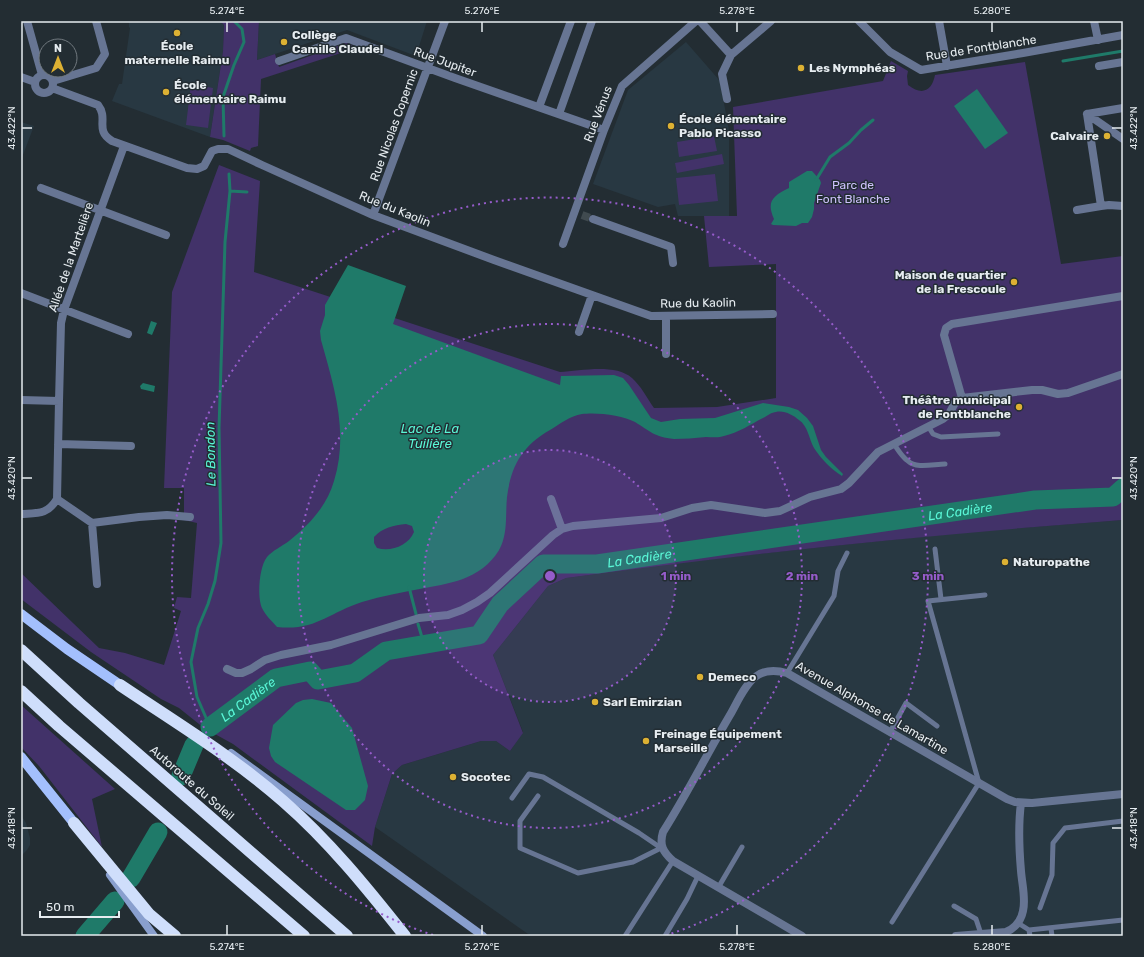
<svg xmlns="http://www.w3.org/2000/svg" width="1144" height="957" viewBox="0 0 1144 957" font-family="Rubik,sans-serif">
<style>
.built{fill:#283842}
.green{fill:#423269}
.water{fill:#1f7a69;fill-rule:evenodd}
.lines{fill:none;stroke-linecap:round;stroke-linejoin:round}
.stream{stroke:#1f7a69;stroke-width:3}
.river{stroke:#1f7a69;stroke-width:19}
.street-tunnel{stroke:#404a4f;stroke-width:8;stroke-dasharray:8 4;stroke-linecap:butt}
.lane{stroke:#677593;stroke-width:5}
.street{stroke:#677593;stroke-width:8}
.secondary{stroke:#899fce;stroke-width:8}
.primary{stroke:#a3bffd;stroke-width:10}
.highway{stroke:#cfdefb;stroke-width:12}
.ticks{fill:none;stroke:#e6ecf0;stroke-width:1.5}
.ring{fill:none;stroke:#965ccb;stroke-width:2;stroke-dasharray:2 4}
.poi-dot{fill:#ddb133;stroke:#232d33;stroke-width:1.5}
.labels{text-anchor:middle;stroke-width:3;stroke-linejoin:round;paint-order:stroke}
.poi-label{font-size:12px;font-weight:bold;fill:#e6ecf0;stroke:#232d33;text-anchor:start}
.street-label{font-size:12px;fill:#e6ecf0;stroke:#232d33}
.park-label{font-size:12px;fill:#cec1fc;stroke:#232d33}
.water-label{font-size:13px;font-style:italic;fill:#59f6d6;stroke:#232d33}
.centre{fill:#965ccb;stroke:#232d33;stroke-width:2}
.ring-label{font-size:12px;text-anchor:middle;font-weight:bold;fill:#965ccb;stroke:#232d33;stroke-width:3;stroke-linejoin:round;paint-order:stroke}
.neatline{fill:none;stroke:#e6ecf0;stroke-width:1.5}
.ticks-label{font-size:10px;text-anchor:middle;fill:#e6ecf0}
</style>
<rect width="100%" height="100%" fill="#232d33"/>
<path class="built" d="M129 21H220L224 25 223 51 210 137 112 101 119 84H122L130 28 129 27Z
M259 21H427L416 56 347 30 257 60Z
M686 42 720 81 729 131V216H678L675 204 658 207 593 184 628 90Z
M21 122 34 126 21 160Z
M1123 520V936H531L375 827 392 774 402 765 481 741H496L510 751 523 732 493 655 548 586 566 578 684 562 841 545 979 531Z
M21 815 26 823 30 838V845L27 850 21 856Z"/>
<path class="green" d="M220 21H259L257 60 275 54 279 67 346 43 352 45 349 54 344 52 261 79 258 146 251 148 250 151 223 140 210 137 223 51 224 25Z
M891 61 908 71 907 76 908 85C922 96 932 91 935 75L1025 62 1061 264 1123 256V520C937 534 751 553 566 578L548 586 493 655 523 733 510 751 496 741H481L402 765 392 774 375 827 372 846 233 744 204 728 179 708 161 699 91 652 21 599V573L99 648 125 653 164 665 181 611 174 608 177 597 191 598 197 523 184 520V488H164L172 292 219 165 260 181 254 272 560 372C580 371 615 363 632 378 641 386 647 398 654 408L717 407 776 398V264L709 267 704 216H737L733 107 883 81Z
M191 84 213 88 208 128 186 125Z
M714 136 717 151 679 157 677 142Z
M722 154 724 164 677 173 675 163Z
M715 174 718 201 679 205 676 178Z
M21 705 115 789 92 799 102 847 39 766 21 747Z"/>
<path class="water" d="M977 89 1008 133 985 149 954 106Z
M807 171H812L820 180 821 183 814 203V209L812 217 808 223H802L796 226 773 225 771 224 774 219C766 201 773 196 789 188V182Z
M348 265 406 286 393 324 560 385 561 376 614 375 623 378 629 385 651 418 661 422 680 419 715 418 763 403 789 407 798 410 807 418 813 426 821 450 826 457 843 474 842 476C831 469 821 459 814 448 809 439 808 426 799 420 793 415 784 410 776 412 772 412 767 416 763 418 751 424 738 433 724 436 719 438 712 437 706 437 695 438 684 439 674 439 654 437 650 431 635 422 623 415 596 412 582 414 570 416 560 424 550 430 522 446 511 466 507 497 505 517 509 539 495 556 486 568 471 577 457 581 447 584 435 586 425 588 404 592 382 596 362 602 328 613 316 631 277 627 272 621 265 615 262 608 257 597 259 567 267 557 272 551 282 546 289 541 309 525 327 506 334 481 349 432 334 387 321 340L320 331 325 315V305ZM406 524 412 526 414 532C408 546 391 552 377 548L374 543V537C382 528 394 525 406 524Z
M151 321 157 323 152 335 147 333Z
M143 383 155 386 154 392 141 389 140 386Z
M312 699 331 703 352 728 368 786 365 800 355 810H346L275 762 271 756 269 748 273 725 296 703 303 700Z"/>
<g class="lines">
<path class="stream" d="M1063 61 1123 51
M224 136 223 97 234 65 244 42 242 29 234 21
M816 180 830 157 849 143 861 130 873 120
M230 191 247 192
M409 587 416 614
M418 624 424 644
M210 727 197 697 191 662 198 628 208 604 215 581 221 543 219 428 225 242 230 191 229 174"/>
<g class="river">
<path id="s1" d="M210 727 276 678 310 671 318 680 355 673 386 651 479 635 500 604 543 564H597L1035 500 1113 497 1123 488"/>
<path d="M181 776 194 745"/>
<path d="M131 878 158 832"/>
<path d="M85 936 115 901"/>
</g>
<path class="street-tunnel" d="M582 215 593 219"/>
<path class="lane" d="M928 426 933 434 941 437 998 434
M894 444C898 450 902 457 908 461 916 469 934 464 945 464
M935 549 941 599
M787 673 834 596 838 571 847 553
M890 732 906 703 937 726
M538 796 520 821V848L578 873 633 862 661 848
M512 798 529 774 543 777 639 833 661 848
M718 888 742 847
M954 906 976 919 981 934
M1040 908 1052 875 1053 843 1065 828 1123 821
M892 922 979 783 928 601 985 595
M1018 923 1029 930 1030 936
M1051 928 1052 936
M1029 930 1123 920
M625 936 673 861
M665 936 687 899 698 876"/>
<path class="street" d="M27 21 42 75
M700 21 731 55 771 21
M859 21 890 52 921 70 1023 53 1123 35
M939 21 947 66
M1094 21 1098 40
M279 61 346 38 455 78 604 130
M1099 66 1123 62
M35 84a9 9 0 1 1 18 0a9 9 0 1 1-18 0Z
M21 77 35 82
M53 81 96 68 105 54 96 21
M52 88 98 105C109 119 94 130 112 141L187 168 197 169 204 166 212 151 218 149H228L262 165 373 215 494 260 651 316 773 314
M727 99 722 74 731 55
M539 107 571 21
M1123 108 1087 114 1101 206 1109 205 1123 206
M559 114 592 21
M1087 114 1123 139
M41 188 166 235
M1077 210 1101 206
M373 215 445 21
M593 219 671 247 673 263
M563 244 604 130 622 86 696 21
M21 293 128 334
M666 316V354
M579 332 592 295
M962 398 944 335 946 328 952 324 1123 296
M21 400 59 401
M58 444 131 446
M57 499 59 401 61 323 64 310 124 146
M551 499 562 529
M21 514C38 513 47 515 57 499L92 523 139 517 167 515 190 517
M92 523 97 584
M227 669 236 673H242L251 669 265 660 281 655 331 645 419 618 448 615 462 610 477 602 490 593 553 535 562 529 573 526 661 518 692 508 711 505 765 513 780 511 810 497 841 489 849 483 878 452 943 419 949 414 956 401 962 398 1032 390H1042L1058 394 1068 393 1123 374
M802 936 673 861C663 852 659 845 663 832 687 794 707 754 730 715 737 703 744 686 755 677 765 669 776 670 787 673L1007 799 1015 802 1032 803 1123 794
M956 936 1006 932C1015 928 1021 921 1023 911 1026 899 1022 884 1021 871 1019 848 1018 826 1021 803"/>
<path class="secondary" d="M231 753 483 936
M110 875 154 936"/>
<path class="primary" d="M21 614 67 649 120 685
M21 757 74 823"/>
<path class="highway" d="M21 650 79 703 347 936
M120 685C175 722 233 757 283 801 329 841 367 888 405 936
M21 691 59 726 304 936
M74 823 149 914 175 936"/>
</g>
<path class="ticks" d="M227 22V32M482 22V32M737 22V32M992 22V32M22 128H32M1112 128H1122M22 478H32M1112 478H1122M22 828H32M1112 828H1122M227 925V935M482 925V935M737 925V935M992 925V935"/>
<circle cx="550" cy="576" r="126" fill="#965ccb" fill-opacity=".12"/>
<g class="ring">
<circle cx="550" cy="576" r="126"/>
<circle cx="550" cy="576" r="252"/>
<path d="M433 935A378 378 0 1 1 667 935"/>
</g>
<g class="poi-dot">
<circle cx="177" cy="33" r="4"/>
<circle cx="284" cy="42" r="4"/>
<circle cx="801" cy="68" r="4"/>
<circle cx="166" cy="92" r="4"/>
<circle cx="671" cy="126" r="4"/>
<circle cx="1107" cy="136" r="4"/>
<circle cx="1014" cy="282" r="4"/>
<circle cx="1019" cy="407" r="4"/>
<circle cx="1005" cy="562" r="4"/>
<circle cx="700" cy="677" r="4"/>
<circle cx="595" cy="702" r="4"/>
<circle cx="646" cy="741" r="4"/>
<circle cx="453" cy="777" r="4"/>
</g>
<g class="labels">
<g class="poi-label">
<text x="292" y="39">Collège<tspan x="292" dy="14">Camille Claudel</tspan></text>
<text x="177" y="50" text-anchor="middle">École<tspan x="177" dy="14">maternelle Raimu</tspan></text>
<text x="809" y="72">Les Nymphéas</text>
<text x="174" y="89">École<tspan x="174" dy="14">élémentaire Raimu</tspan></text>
<text x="679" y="123">École élémentaire<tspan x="679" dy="14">Pablo Picasso</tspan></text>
<text x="1099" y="140" text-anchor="end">Calvaire</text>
<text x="1006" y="279" text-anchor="end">Maison de quartier<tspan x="1006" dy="14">de la Frescoule</tspan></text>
<text x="1011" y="404" text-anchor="end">Théâtre municipal<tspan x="1011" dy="14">de Fontblanche</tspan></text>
<text x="1013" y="566">Naturopathe</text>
<text x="708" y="681">Demeco</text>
<text x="603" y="706">Sarl Emirzian</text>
<text x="654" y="738">Freinage Équipement<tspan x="654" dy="14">Marseille</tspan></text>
<text x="461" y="781">Socotec</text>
</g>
<g class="street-label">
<text transform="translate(981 48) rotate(-9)" y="4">Rue de Fontblanche</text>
<text transform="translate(445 62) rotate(20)" y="4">Rue Jupiter</text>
<text transform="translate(598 114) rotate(-69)" y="4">Rue Vénus</text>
<text transform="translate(394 125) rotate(-70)" y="4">Rue Nicolas Copernic</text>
<text transform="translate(395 209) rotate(22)" y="4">Rue du Kaolin</text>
<text transform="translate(71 257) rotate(-71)" y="4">Allée de la Martelière</text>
<text transform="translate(698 303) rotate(-1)" y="4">Rue du Kaolin</text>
<text transform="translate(872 708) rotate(30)" y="4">Avenue Alphonse de Lamartine</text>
<text transform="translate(192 783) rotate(41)" y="4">Autoroute du Soleil</text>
</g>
<g class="park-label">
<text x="853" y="189">Parc de<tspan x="853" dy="14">Font Blanche</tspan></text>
</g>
<g class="water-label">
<text x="430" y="433">Lac de La<tspan x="430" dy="15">Tuilière</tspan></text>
<text transform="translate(210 454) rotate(-91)" y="5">Le Bondon</text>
<text dy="5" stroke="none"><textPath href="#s1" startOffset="816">La Cadière</textPath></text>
<text dy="5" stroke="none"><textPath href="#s1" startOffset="492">La Cadière</textPath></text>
<text dy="5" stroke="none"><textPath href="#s1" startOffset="47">La Cadière</textPath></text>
</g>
</g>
<circle cx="550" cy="576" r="6" class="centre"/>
<g class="ring-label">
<text x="676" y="580">1 min</text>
<text x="802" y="580">2 min</text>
<text x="928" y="580">3 min</text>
</g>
<rect width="1144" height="957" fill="none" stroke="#232d33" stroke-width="44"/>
<g transform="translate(58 58)"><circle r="19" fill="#232d33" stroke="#71797f"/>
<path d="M0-3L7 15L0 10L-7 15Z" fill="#ddb133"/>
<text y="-6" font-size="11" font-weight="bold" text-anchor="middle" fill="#e6ecf0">N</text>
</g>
<path d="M40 911v6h79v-6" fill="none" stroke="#e6ecf0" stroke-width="2"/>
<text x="46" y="911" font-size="12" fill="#e6ecf0" stroke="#232d33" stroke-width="3" paint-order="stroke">50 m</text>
<rect x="22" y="22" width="1100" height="913" class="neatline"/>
<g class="ticks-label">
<text x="227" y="14">5.274°E</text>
<text x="482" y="14">5.276°E</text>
<text x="737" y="14">5.278°E</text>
<text x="992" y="14">5.280°E</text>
<text transform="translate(11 128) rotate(-90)" y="4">43.422°N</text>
<text transform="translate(1133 128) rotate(-90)" y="4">43.422°N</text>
<text transform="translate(11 478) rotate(-90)" y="4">43.420°N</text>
<text transform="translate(1133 478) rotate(-90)" y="4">43.420°N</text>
<text transform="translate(11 828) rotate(-90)" y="4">43.418°N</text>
<text transform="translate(1133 828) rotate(-90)" y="4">43.418°N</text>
<text x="227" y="950">5.274°E</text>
<text x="482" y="950">5.276°E</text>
<text x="737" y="950">5.278°E</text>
<text x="992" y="950">5.280°E</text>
</g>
</svg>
